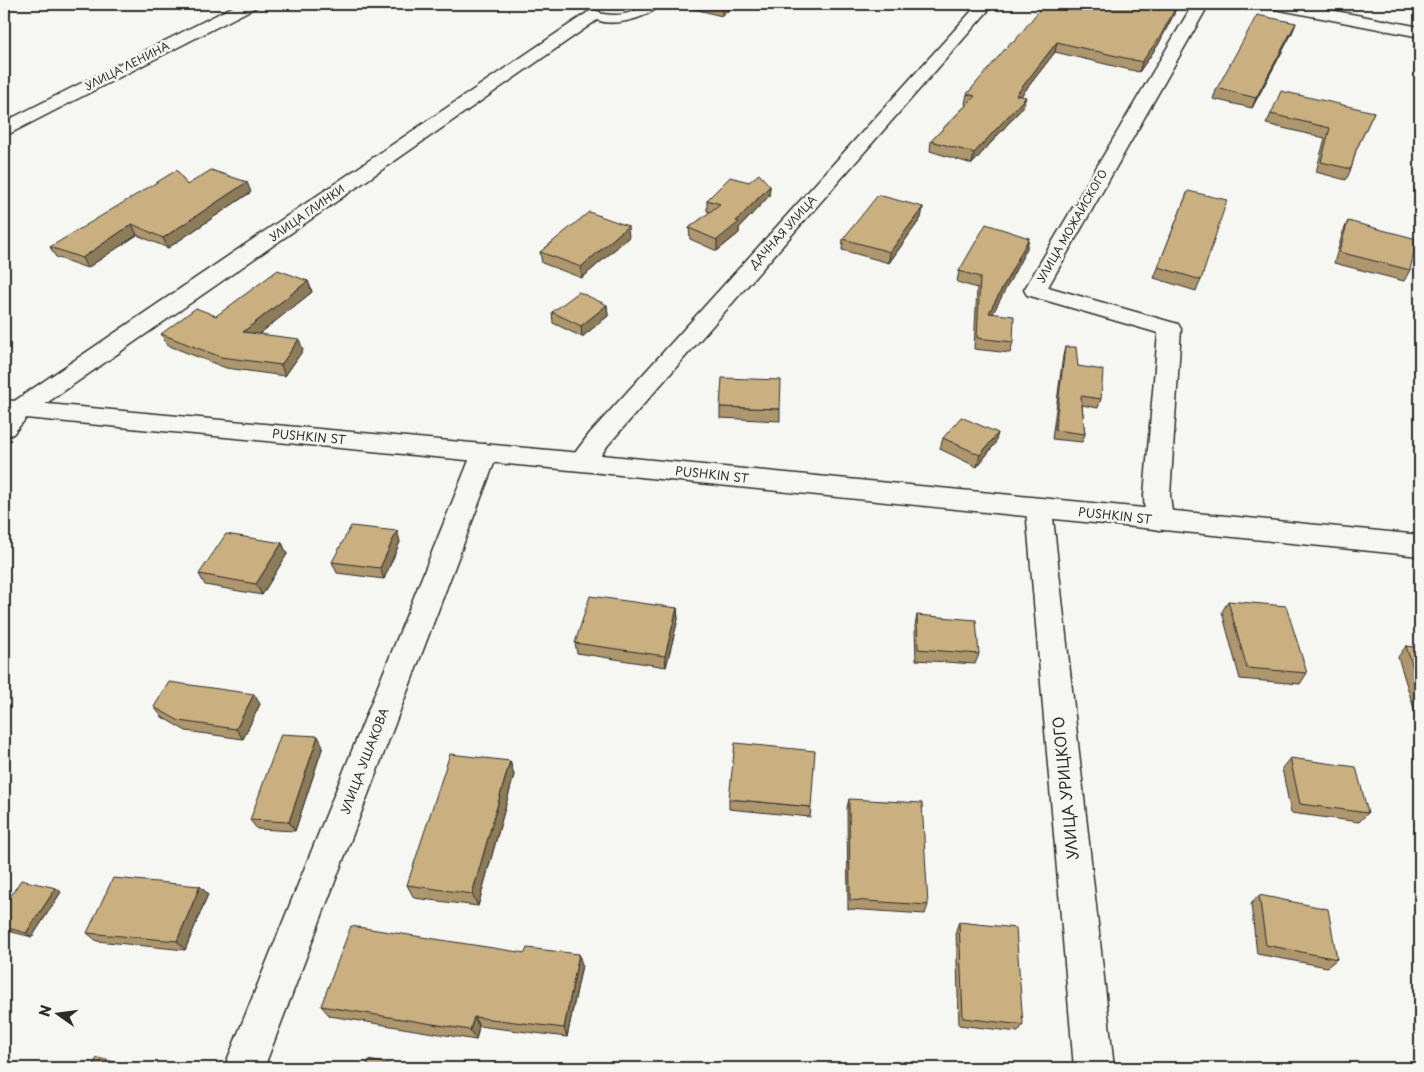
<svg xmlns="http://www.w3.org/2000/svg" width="1424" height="1072" viewBox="0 0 1424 1072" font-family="'Playpen Sans',sans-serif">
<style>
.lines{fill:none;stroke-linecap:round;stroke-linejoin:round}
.service-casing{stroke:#2b2b2b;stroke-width:3}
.minor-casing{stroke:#2b2b2b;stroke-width:3}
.secondary-casing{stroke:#2b2b2b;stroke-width:3}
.service{fill:#f6f6f2;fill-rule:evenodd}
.minor{fill:#f6f6f2;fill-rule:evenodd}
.secondary{fill:#f6f6f2;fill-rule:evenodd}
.wall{fill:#ae976e;stroke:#2b2b2b}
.shaded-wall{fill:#8d7b5a;stroke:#2b2b2b}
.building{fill:#cab080;stroke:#2b2b2b}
.labels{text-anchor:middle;stroke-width:5;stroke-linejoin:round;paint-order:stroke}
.far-street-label{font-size:11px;fill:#2b2b2b;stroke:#f6f6f2}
.street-label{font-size:12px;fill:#2b2b2b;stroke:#f6f6f2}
.near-street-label{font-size:15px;fill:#2b2b2b;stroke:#f6f6f2}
</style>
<rect width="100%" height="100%" fill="#f6f6f2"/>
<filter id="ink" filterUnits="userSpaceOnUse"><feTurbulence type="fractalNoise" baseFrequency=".02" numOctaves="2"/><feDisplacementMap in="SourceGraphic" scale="10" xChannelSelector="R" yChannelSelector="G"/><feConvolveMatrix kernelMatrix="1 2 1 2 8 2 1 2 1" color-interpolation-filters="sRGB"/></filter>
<g filter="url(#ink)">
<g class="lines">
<defs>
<path id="service" d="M649 4H661C648 19 605 31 589 15L594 12C618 18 627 15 649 4Z"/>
<path id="minor" d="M238 4H258L256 7 11 133 4 134V122Z
M978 4H994L608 445C597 460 592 474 572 468L568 462 590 433Z
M1193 4H1209L1048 287 1178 324 1181 329 1170 495 1173 520 1169 527 1159 530 1149 527 1145 520 1144 495 1158 333 1027 295 1024 290Z
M1267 4H1298L1420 27V37L1275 9 1269 7Z
M594 10 600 12 602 15 600 18 28 416 13 434 4 437V412L10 404 588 12Z
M485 444 494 447 498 453 264 1068H224L472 453 476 447Z
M1039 499 1049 502 1052 509 1114 1068H1074L1026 509 1029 502Z"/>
<path id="secondary" d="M4 400 581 453 1420 535V556L581 471 4 416Z"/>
</defs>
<use href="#service" class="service-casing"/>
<use href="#minor" class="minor-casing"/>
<use href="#secondary" class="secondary-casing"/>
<use href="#service" class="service"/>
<use href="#minor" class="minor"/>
<use href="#secondary" class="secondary"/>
</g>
<path class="wall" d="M682 4H737L722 16 682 6Z
M1174 14 1158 45 1139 72 1055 52 1021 96 1023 107 972 164 930 151 931 141 966 105 965 104 967 94 1014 42Z
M1296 23 1292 33 1252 108 1213 99 1217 88Z
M1374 112 1356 150 1351 169 1346 180 1316 172 1325 138 1266 124 1271 114Z
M749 182 770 186 769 196 739 228V233L717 251 690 239 689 228 710 212 707 211V200Z
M187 185 251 192 168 248 137 235 87 268 56 257 50 247Z
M1188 191 1201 280 1196 291 1154 278Z
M923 207 921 218 889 263 842 250 843 239Z
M1348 221 1410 270 1404 281 1334 263 1343 232Z
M629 237 582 278 542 263 540 252Z
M1027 248 992 314 1013 342 1010 353 974 349 977 288 957 282 959 271Z
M308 281 312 292 259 334 303 350 285 376 226 368 167 345 161 334 216 316Z
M607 305 608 316 582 337 553 323 552 312Z
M1065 347 1101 399 1098 408 1082 405 1085 434 1082 442 1052 439 1063 356Z
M720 407 780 409V421L720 418Z
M943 438 995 444 977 467 940 449Z
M1420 451V471L1418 470Z
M397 531 400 542 384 579 337 573 332 562Z
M282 543 287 554 262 595 205 585 199 574Z
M1228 601 1307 673 1300 684 1240 679 1222 612Z
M677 608 678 619 666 667 577 653 575 643Z
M917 615 979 654 975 664 916 660 915 626Z
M1406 646 1420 648V728L1398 657Z
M260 704 243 739 186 731 162 717 154 707Z
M323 746 295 831 257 829 250 820Z
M1290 758 1368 813 1359 822 1291 813 1282 768Z
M510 761 514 775 478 906 414 898 407 885Z
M729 799 811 807 810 817 729 809Z
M849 799 928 905 925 914 848 909 847 808Z
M200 886 208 894 185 950 97 941 87 933Z
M61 892 32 937 4 930V906Z
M1259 895 1337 959 1327 967 1257 954 1251 904Z
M959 922 1023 1025 1018 1032 959 1025 956 930Z
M582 965 567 1037 479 1026 476 1040 330 1016 321 1006Z"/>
<path class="shaded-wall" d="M725 4H737L722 16V6Z
M1177 5 1174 14 1158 45 1139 72 1142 62Z
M1296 23 1292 33 1252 108 1256 98Z
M1057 42 1055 52 1014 105 1016 95Z
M1026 97 1023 107 972 164 974 153Z
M247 182 251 192 168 248 163 238Z
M770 186 769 196 739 228V233L717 251V240L736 221Z
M923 207 921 218 889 263 890 252Z
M132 224 137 235 87 268 82 258Z
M628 226 629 237 582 278 581 267Z
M1029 238 1027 248 987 325 989 313Z
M308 281 312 292 248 343 243 332Z
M607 305 608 316 582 337 581 326Z
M299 339 303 350 285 376 281 365Z
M998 433 995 444 977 467 980 455Z
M397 531 400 542 384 579 380 568Z
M282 543 287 554 262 595 256 584Z
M677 608 678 619 666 667 665 656Z
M4 679 8 685 4 691Z
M254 694 260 704 243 739 236 729Z
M318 736 323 746 295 831 289 822Z
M510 761 514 775 478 906 472 894Z
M200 886 208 894 185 950 177 941Z
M56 888 61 892 32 937 26 933Z
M579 954 582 965 567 1037 564 1028Z
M474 1017 479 1026 476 1040 470 1030Z"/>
<path class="building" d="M713 4H725L722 6Z
M1044 4H1172L1177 5 1161 35 1142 62 1057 42 1016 95 1026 97 974 153 931 141 975 96 967 94 1011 42H1014Z
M1257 15 1296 23 1256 98 1217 88Z
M1281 91 1374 112 1356 150 1351 169 1321 162 1330 128 1271 114Z
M177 170 187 185 211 170 247 182 163 238 132 224 82 258 50 247Z
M759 174 770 186 736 221 739 222 717 240 689 228 720 204 707 200 730 177 749 182Z
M1188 191 1227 200 1201 280 1158 267Z
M878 195 923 207 890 252 843 239Z
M589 212 628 226 581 267 540 252Z
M1348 221 1417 239 1410 270 1339 252Z
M986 224 1029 238 989 313 1014 316 1013 342 977 338 980 277 959 271Z
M278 270 308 281 243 332 299 339 281 365 221 357 161 334 196 308 216 316Z
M579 292 607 305 581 326 552 312Z
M1065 347H1076L1078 366 1103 370 1101 399 1081 396 1085 434 1055 430Z
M722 378 781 380 780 409 720 407Z
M961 417 998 433 980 455 943 438Z
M351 526 397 531 380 568 332 562Z
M226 534 282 543 256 584 199 574Z
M590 596 677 608 665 656 575 643Z
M1228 601 1286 606 1307 673 1247 668Z
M917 615 976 620 979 654 918 649Z
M1406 646 1420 648V689Z
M169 682 254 694 236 729 179 721 154 707Z
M281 734 318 736 289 822 250 820Z
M735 743 815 751 811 807 729 799Z
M450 754 510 761 472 894 407 885Z
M1290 758 1356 767 1368 813 1300 804Z
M849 799 922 803 928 905 850 900Z
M113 878 200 886 177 941 87 933Z
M21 880 56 888 26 933 4 927V906Z
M1259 895 1328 909 1337 959 1266 945Z
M959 922 1016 928 1023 1025 963 1018Z
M351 926 525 953 527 948 579 954 564 1028 474 1017 470 1030 321 1006Z
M97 1058 142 1068H91Z
M369 1060 404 1068H366Z"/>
</g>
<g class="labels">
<g class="far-street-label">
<text transform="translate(127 66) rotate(-27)" y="4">УЛИЦА ЛЕНИНА</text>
<text transform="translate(307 213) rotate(-35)" y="4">УЛИЦА ГЛИНКИ</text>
<text transform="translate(1072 226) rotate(-60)" y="4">УЛИЦА МОЖАЙСКОГО</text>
<text transform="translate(783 232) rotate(-48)" y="4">ДАЧНАЯ УЛИЦА</text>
</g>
<g class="street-label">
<text transform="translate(309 437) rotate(5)" y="4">PUSHKIN ST</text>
<text transform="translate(712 475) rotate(6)" y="4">PUSHKIN ST</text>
<text transform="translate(1115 516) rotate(6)" y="4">PUSHKIN ST</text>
<text transform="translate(365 761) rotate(-69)" y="4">УЛИЦА УШАКОВА</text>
</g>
<g class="near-street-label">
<text transform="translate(1066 788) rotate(-96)" y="5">УЛИЦА УРИЦКОГО</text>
</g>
</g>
<rect width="1424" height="1072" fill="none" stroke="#f6f6f2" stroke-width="20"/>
<rect x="10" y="10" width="1404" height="1052" fill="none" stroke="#2b2b2b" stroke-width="2" filter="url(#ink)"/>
<g transform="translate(58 1014) rotate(284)" stroke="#f6f6f2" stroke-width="4" paint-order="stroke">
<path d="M0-4L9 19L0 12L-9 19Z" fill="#2b2b2b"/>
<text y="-8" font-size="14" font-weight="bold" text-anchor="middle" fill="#2b2b2b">N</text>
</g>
</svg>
